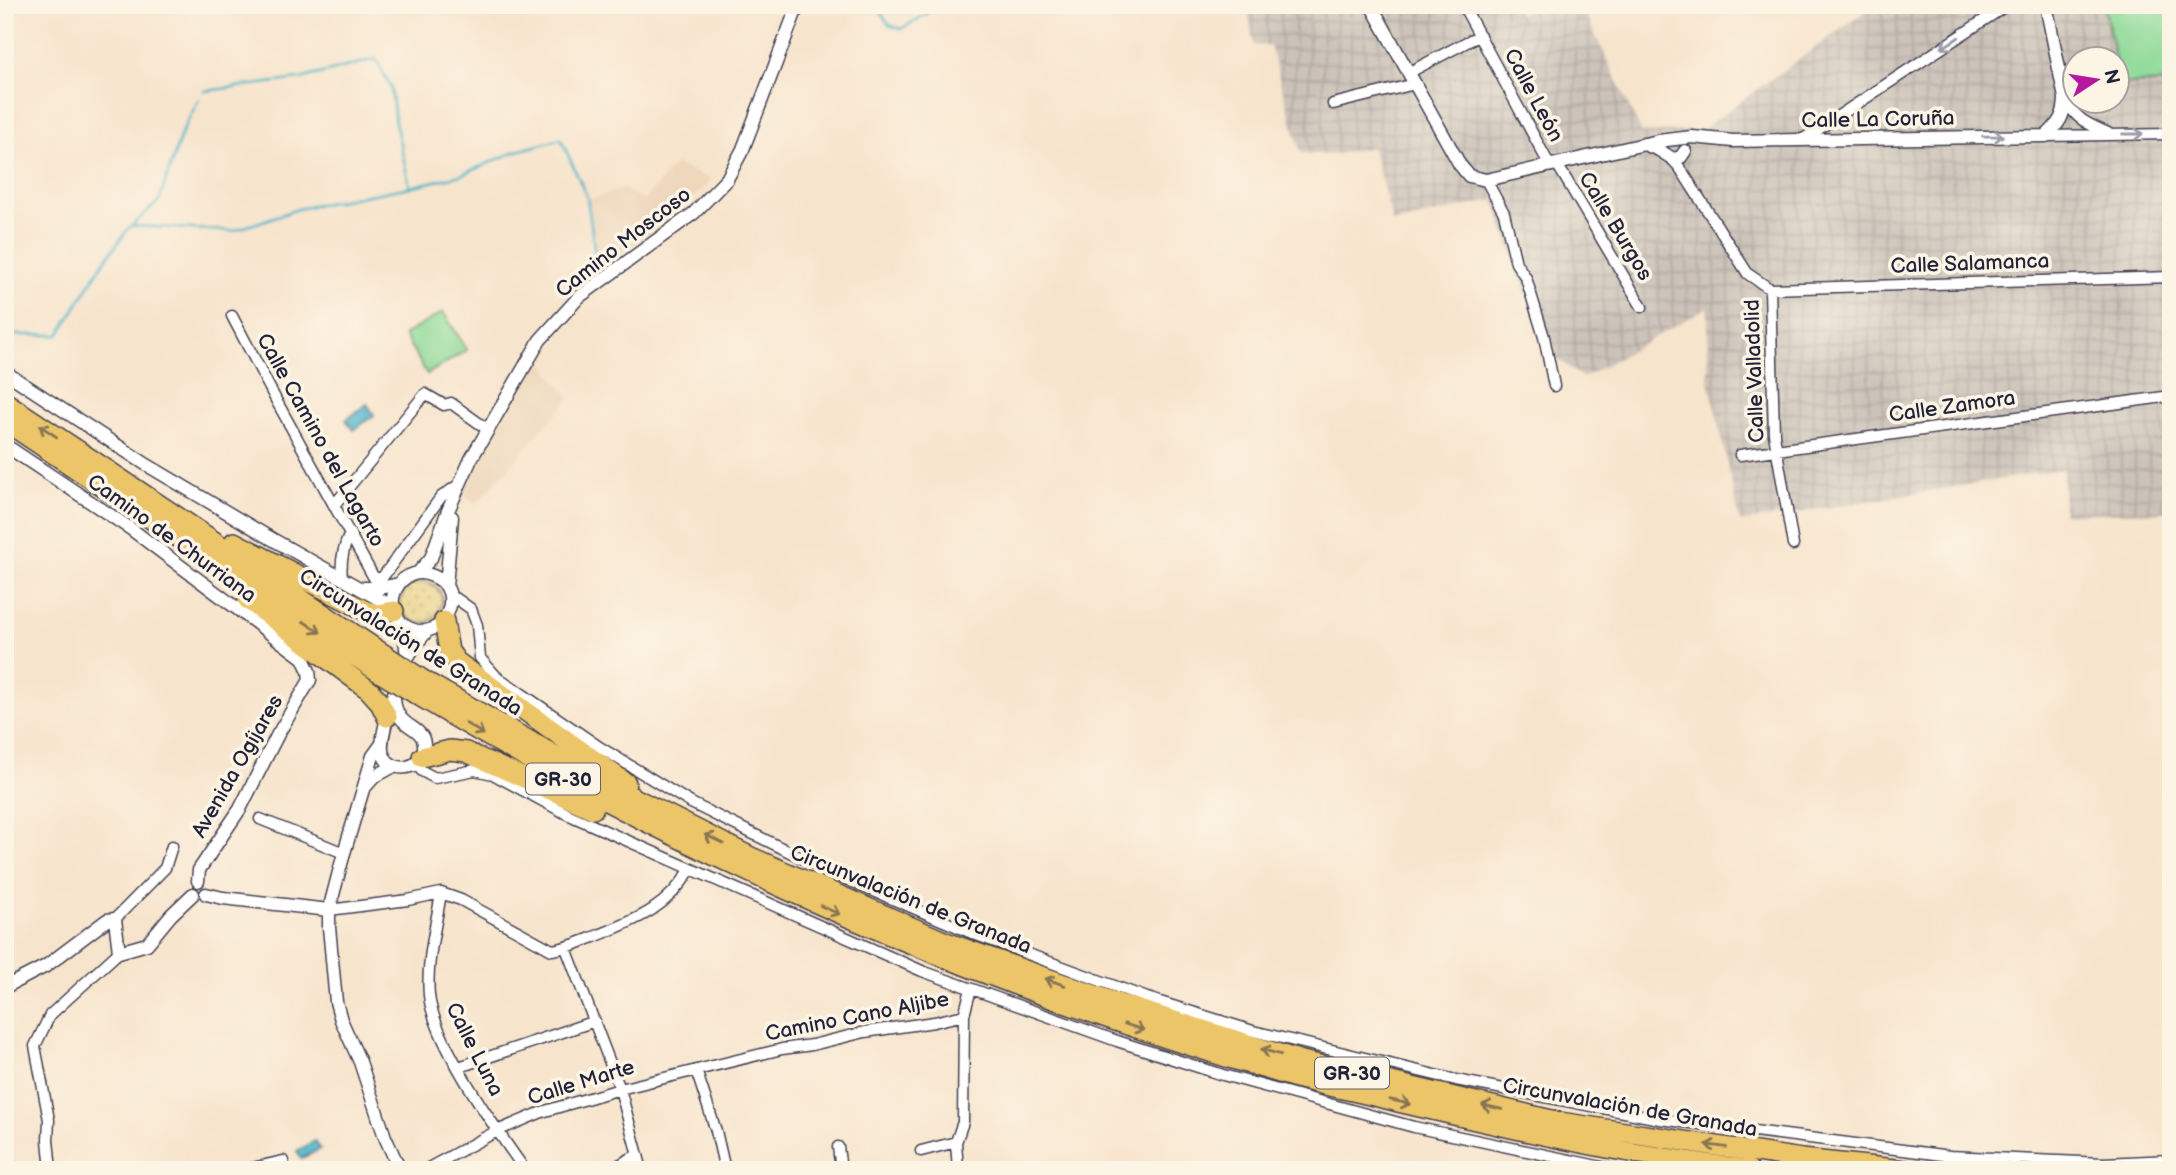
<svg xmlns="http://www.w3.org/2000/svg" width="2176" height="1175" viewBox="0 0 2176 1175" font-family="'Balsamiq Sans',sans-serif">
<style>
.built{fill:#eed7bb}
.industrial{fill:url(#industrial-grid)}
.sand{fill:url(#sand-dots);stroke:#887e6c;stroke-width:2}
.pitch{fill:#8dda97;stroke:#587e69;stroke-width:2}
.water{fill:#4ab3c9;stroke:#366a82;stroke-width:2}
.lines{fill:none;stroke-linecap:round;stroke-linejoin:round}
.stream{stroke:#4ab3c9;stroke-width:2.5}
.minor-casing{stroke:#423f51;stroke-width:13}
.tertiary-casing{stroke:#423f51;stroke-width:15}
.motorway-casing{stroke:#423f51;stroke-width:22}
.minor{stroke:#fff;stroke-width:10}
.tertiary{stroke:#fff;stroke-width:12}
.motorway{stroke:#ecc569;stroke-width:19}
.motorway-bridge-casing{stroke:#423f51;stroke-width:22;stroke-linecap:butt}
.motorway-bridge{stroke:#ecc569;stroke-width:19}
.oneway{stroke:#9c9ca7}
.oneway2{stroke:#877452}
.labels{text-anchor:middle;stroke-width:7;stroke-linejoin:round;paint-order:stroke}
.shield{fill:#fcf5e5;stroke:#63616e;stroke-width:2}
.shield-label{font-size:19px;font-weight:bold;fill:#22223b}
.street-label{font-size:21px;fill:#22223b;stroke:#fcf5e5}
</style>
<defs>
<pattern id="industrial-grid" width="8" height="8" patternUnits="userSpaceOnUse" patternTransform="scale(1.75)"><rect width="8" height="8" fill="#ccc2b9"/><path d="M0 4h8M4 0v8" fill="none" stroke="#afa6a0"/></pattern>
<pattern id="sand-dots" width="8" height="8" patternUnits="userSpaceOnUse" patternTransform="scale(1.75)"><rect width="8" height="8" fill="#eeda9e"/><path d="M2 2h.1M6 6h.1" fill="none" stroke="#ccbb89" stroke-width="1.8" stroke-linecap="round"/></pattern>
</defs>
<rect width="100%" height="100%" fill="#fcf5e5"/>
<filter id="ink" filterUnits="userSpaceOnUse"><feTurbulence type="fractalNoise" baseFrequency=".0143" numOctaves="2"/><feDisplacementMap in="SourceGraphic" scale="14" xChannelSelector="R" yChannelSelector="G"/><feConvolveMatrix kernelMatrix="1 2 1 2 8 2 1 2 1" color-interpolation-filters="sRGB"/></filter>
<filter id="wash" filterUnits="userSpaceOnUse"><feTurbulence type="fractalNoise" baseFrequency=".00686" numOctaves="4" result="noise"/><feDisplacementMap in="SourceGraphic" scale="28" xChannelSelector="R" yChannelSelector="G"/><feGaussianBlur stdDeviation="1.57" result="paint"/><feColorMatrix in="noise" values="0 0 0 0 0 0 0 0 0 0 0 0 0 0 0 0 0 1.4 0 .05"/><feComposite in="paint" operator="in"/></filter>
<g filter="url(#wash)">
<rect width="100%" height="100%" fill="#f7e4cc"/>
<path class="built" d="M675 164 710 179 707 186 671 214 660 227 611 261 599 265 589 199 624 189 644 200Z
M536 354 570 398 477 503 462 495 488 436Z"/>
<path class="industrial" d="M1247 5H1515L1520 15 1535 5H1581L1642 133 1701 130 1874 5H2104L2115 59 2074 60V102H2116L2117 68 2120 84 2171 82V501L2166 512 2064 514 2063 469 1740 522 1708 376V307L1583 378 1549 352 1521 279 1494 200 1393 223 1372 147 1333 155 1301 153 1270 46 1254 45Z"/>
<path class="sand" d="M420 581C465 585 431 645 405 615 394 601 404 585 420 581Z"/>
<path class="pitch" d="M2104 5H2171V82L2120 84Z
M443 312 467 350 427 374 404 335Z"/>
<path class="water" d="M367 404 374 415 354 430 346 420Z
M315 1141 320 1149 301 1159 297 1151Z"/>
<g class="lines">
<path class="stream" d="M876 5 889 25 901 29 935 9 955 5
M205 91 300 79 376 59 391 88 395 122 410 187 461 175 517 151 561 139 587 197 597 268
M134 226 233 231 301 208 410 187
M5 335H59L101 266 128 229 159 201 182 132 199 99"/>
</g>
</g>
<g filter="url(#ink)">
<g class="lines">
<defs>
<path id="minor" d="M1463 5 1550 166
M1408 73 1480 35
M2065 98C2076 120 2086 123 2108 133
M1333 104 1415 84
M2046 136 2171 134
M1802 140 2007 5
M1670 157 1680 168 1748 274 1770 289 1774 434 1793 545
M1557 164 1642 307
M1486 180 1504 213 1516 263 1526 278 1544 337 1554 386
M1770 289 2171 277
M232 316 276 400 374 578H382L441 497 461 483
M1740 455 2171 396
M335 504 425 394 444 405 451 403 487 429
M342 578C340 561 343 548 350 533
M450 598 457 599 471 609 477 625 480 658 496 676 601 748 691 803 832 873 974 934 1147 998 1253 1031 1456 1080 1660 1119 1950 1156 2103 1163 2171 1160
M416 764 422 771 435 778 475 770 493 774 567 814 922 971 1117 1041 1223 1075 1414 1127 1616 1170
M260 819 344 853
M441 893C436 926 426 962 429 995 433 1041 497 1131 525 1170
M329 910 408 900 441 893 461 900 552 950C569 948 583 941 599 935 638 919 667 908 690 870
M115 919 165 868 172 846
M566 948 620 1089 642 1170
M459 1067 595 1021
M696 1070 716 1131 725 1170
M838 1147 841 1170
M921 1151 956 1142
M51 1170 48 1140 49 1120 35 1046 50 1015 119 952
M244 1170 283 1161 284 1170
M425 1170 497 1131 542 1112 620 1089 782 1049 812 1045 865 1032 934 1022 964 1015
M610 1170 637 1155
M958 1170 956 1142 963 1122 964 1015 971 989"/>
<path id="tertiary" d="M1371 5 1460 165 1469 176 1486 180 1658 141 1692 137 1733 141 2046 136C2059 124 2065 115 2065 98L2046 5
M1644 144 1659 150 1673 159 1681 157 1685 151
M5 372 147 465 272 539 393 607
M5 445 131 529 303 658 309 671 310 680 278 734 240 809 199 870 198 881
M418 573 431 558 447 513 471 459 540 340 579 297 694 213 727 179 743 149 798 5
M446 586 452 517
M363 588H380L399 584
M401 623C440 654 473 588 430 575 425 573 420 572 414 574 398 578 388 597 395 613 397 618 401 621 402 627 406 638 406 648 407 660
M394 697C395 732 426 723 424 748 423 770 391 775 383 754 377 740 400 672 408 657 413 648 420 639 427 631
M381 745 373 756 344 853 329 910V927L336 1002 341 1020 360 1062 385 1137 400 1170
M366 786 374 777 394 766
M206 894 223 898 329 910
M5 987 46 966 107 920 115 919 119 952 147 944 171 915 193 894"/>
<path id="motorway" d="M5 402 385 655
M5 421 379 672
M234 542 366 611 377 614 394 611
M248 600 369 690 379 701 387 717
M444 621 449 651 457 662 626 783
M423 680 589 775 751 857 946 942 1117 1003 1302 1061 1560 1122 1802 1159 1905 1170
M416 694C694 861 981 987 1293 1077 1327 1086 1363 1093 1398 1102 1467 1118 1537 1135 1607 1148 1654 1157 1702 1163 1749 1170
M422 757 450 750 466 752 593 809"/>
</defs>
<use href="#minor" class="minor-casing"/>
<use href="#tertiary" class="tertiary-casing"/>
<use href="#motorway" class="motorway-casing"/>
<use href="#minor" class="minor"/>
<use href="#tertiary" class="tertiary"/>
<use href="#motorway" class="motorway"/>
<defs>
<path id="motorway-bridge" d="M385 655 423 680
M379 672 416 694"/>
</defs>
<use href="#motorway-bridge" class="motorway-bridge-casing"/>
<use href="#motorway-bridge" class="motorway-bridge"/>
</g>
<defs><path id="oneway-shaft" d="M-6 0H5M1.5-3L5.5 0L1.5 3" fill="none" stroke-width="1.6" stroke-linecap="round" stroke-linejoin="round" transform="scale(1.75)"/></defs>
<g class="oneway">
<use href="#oneway-shaft" transform="translate(1950 43) rotate(147)"/>
<use href="#oneway-shaft" transform="translate(2133 134)"/>
<use href="#oneway-shaft" transform="translate(1993 136) rotate(-1)"/>
</g>
<g class="oneway2">
<use href="#oneway-shaft" transform="translate(48 431) rotate(-146)"/>
<use href="#oneway-shaft" transform="translate(312 627) rotate(33)"/>
<use href="#oneway-shaft" transform="translate(475 729) rotate(31)"/>
<use href="#oneway-shaft" transform="translate(714 839) rotate(-154)"/>
<use href="#oneway-shaft" transform="translate(830 910) rotate(24)"/>
<use href="#oneway-shaft" transform="translate(1055 982) rotate(-161)"/>
<use href="#oneway-shaft" transform="translate(1134 1027) rotate(18)"/>
<use href="#oneway-shaft" transform="translate(1271 1052) rotate(-164)"/>
<use href="#oneway-shaft" transform="translate(1400 1102) rotate(13)"/>
<use href="#oneway-shaft" transform="translate(1492 1107) rotate(-167)"/>
<use href="#oneway-shaft" transform="translate(1716 1146) rotate(-172)"/>
</g>
</g>
<g class="labels">
<g class="shield">
<rect x="526" y="763.5" width="74" height="31" rx="5"/>
<rect x="1315" y="1057.5" width="74" height="31" rx="5"/>
</g>
<g class="shield-label">
<text x="563" y="786">GR-30</text>
<text x="1352" y="1080">GR-30</text>
</g>
<g class="street-label">
<text transform="translate(1534 95) rotate(62)" y="7">Calle León</text>
<text transform="translate(1878 119) rotate(-1)" y="7">Calle La Coruña</text>
<text transform="translate(1616 226) rotate(59)" y="7">Calle Burgos</text>
<text transform="translate(623 242) rotate(-38)" y="7">Camino Moscoso</text>
<text transform="translate(1970 263) rotate(-2)" y="7">Calle Salamanca</text>
<text transform="translate(1754 371) rotate(-92)" y="7">Calle Valladolid</text>
<text transform="translate(1952 406) rotate(-8)" y="7">Calle Zamora</text>
<text transform="translate(321 440) rotate(61)" y="7">Calle Camino del Lagarto</text>
<text transform="translate(172 538) rotate(36)" y="7">Camino de Churriana</text>
<text transform="translate(411 642) rotate(32)" y="7">Circunvalación de Granada</text>
<text transform="translate(237 766) rotate(-60)" y="7">Avenida Ogíjares</text>
<text transform="translate(911 899) rotate(22)" y="7">Circunvalación de Granada</text>
<text transform="translate(857 1016) rotate(-11)" y="7">Camino Cano Aljibe</text>
<text transform="translate(475 1049) rotate(63)" y="7">Calle Luna</text>
<text transform="translate(581 1082) rotate(-17)" y="7">Calle Marte</text>
<text transform="translate(1630 1107) rotate(10)" y="7">Circunvalación de Granada</text>
</g>
</g>
<rect width="2176" height="1175" fill="none" stroke="#fcf5e5" stroke-width="28"/>
<g transform="translate(2096 80) rotate(78)"><circle r="33" fill="#fcf5e5" stroke="#a5a1a1" stroke-width="2"/>
<path d="M0-5L12 26L0 18L-12 26Z" fill="#b5179e"/>
<text y="-10" font-size="19" font-weight="bold" text-anchor="middle" fill="#22223b">N</text>
</g>
</svg>
